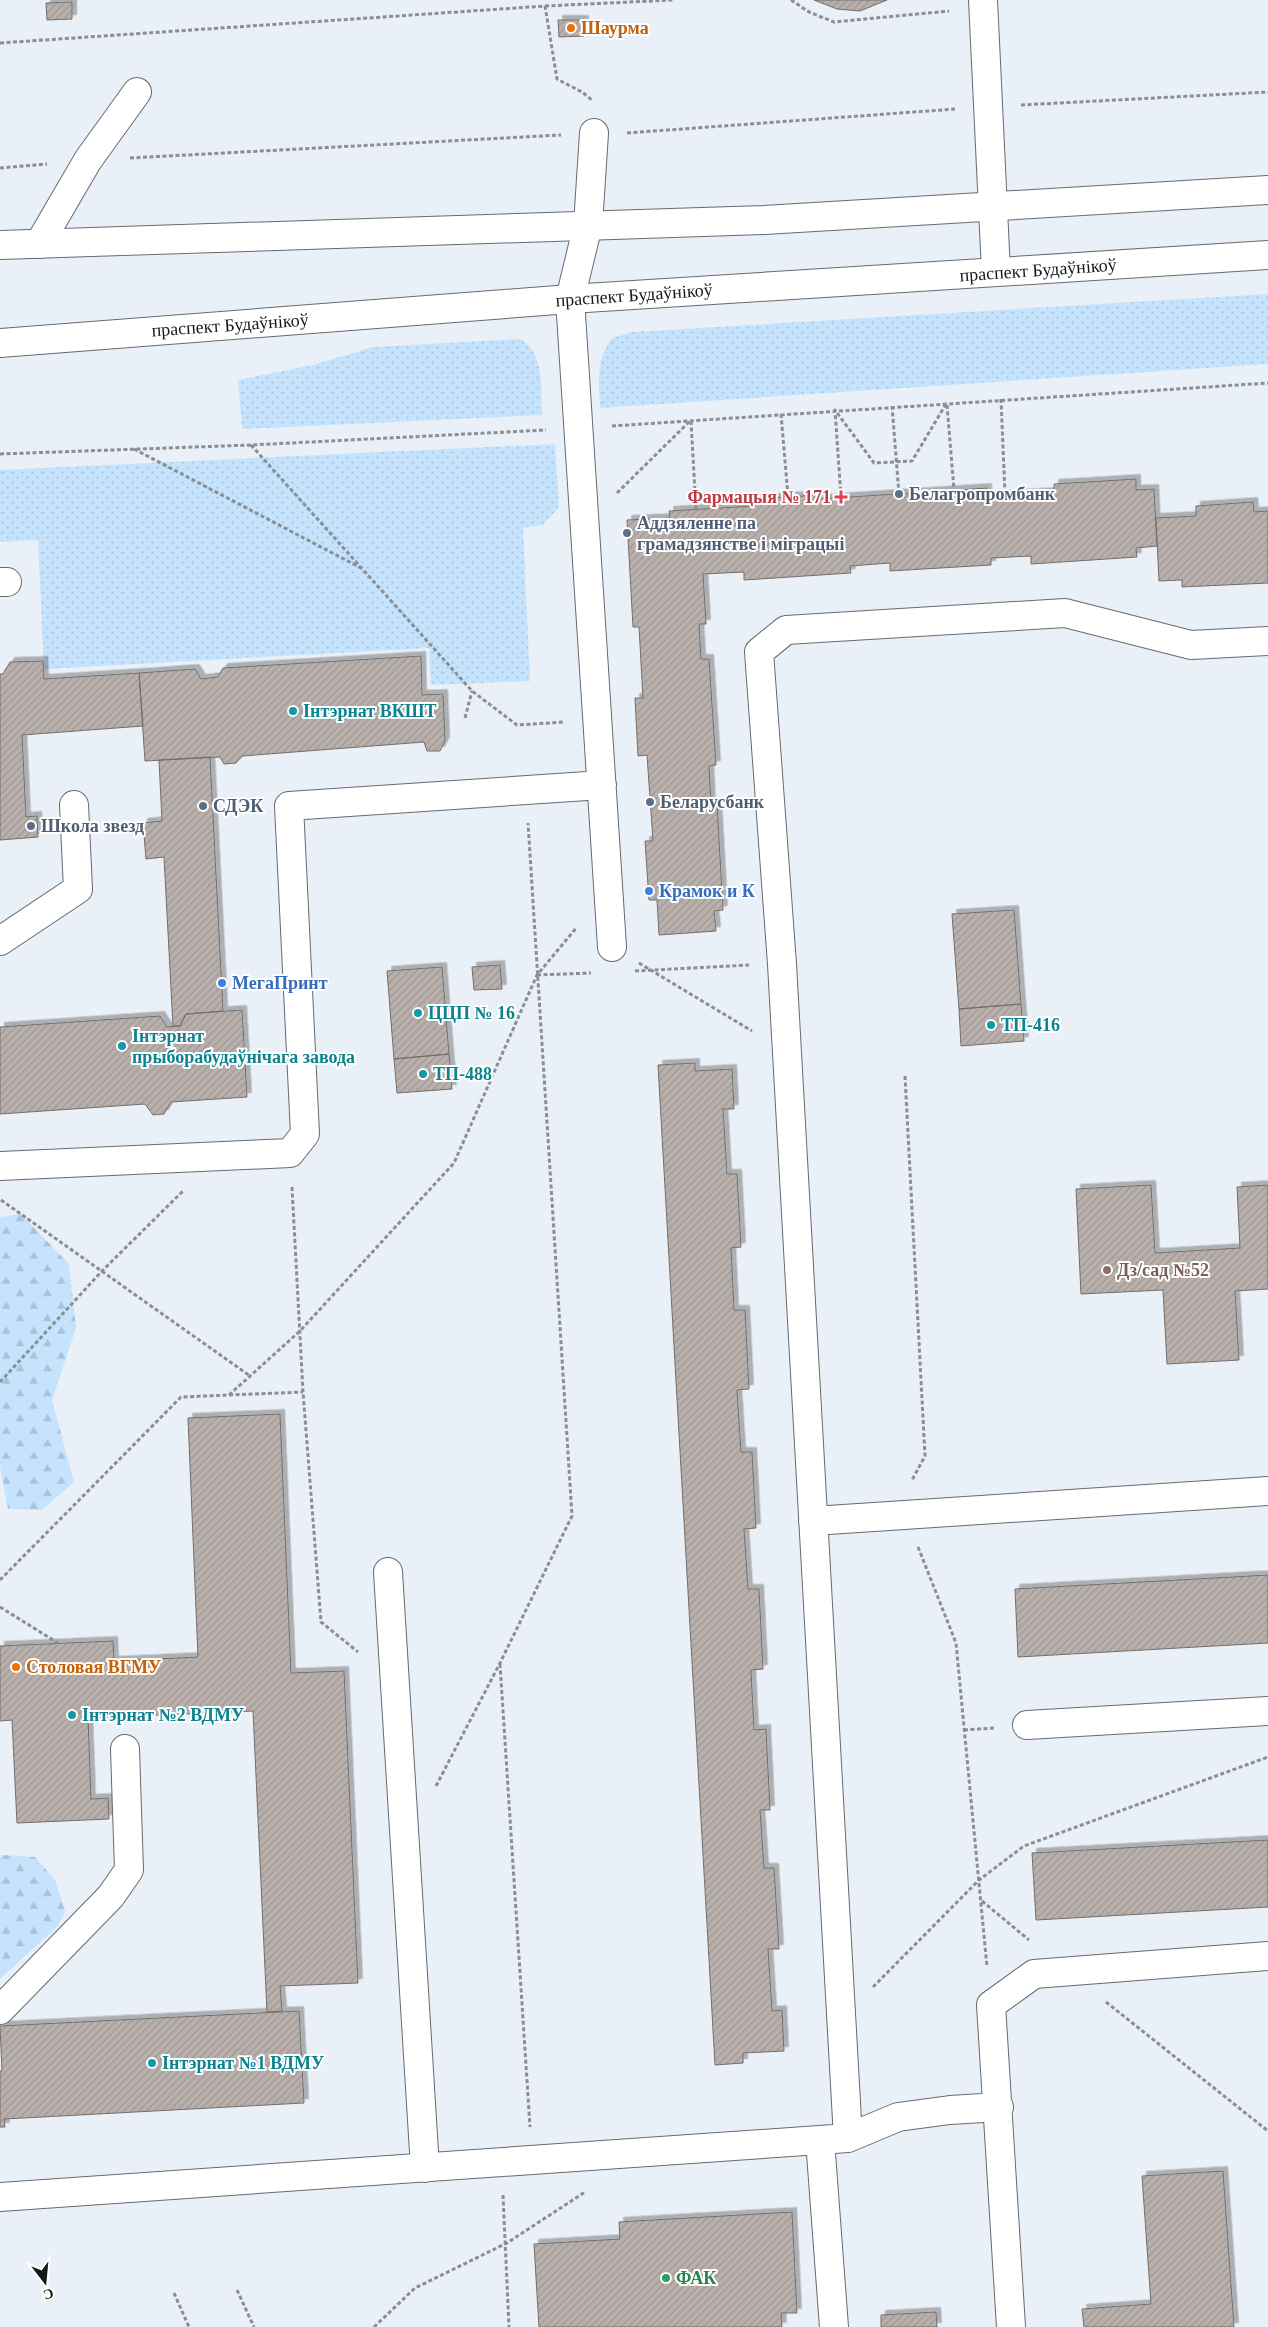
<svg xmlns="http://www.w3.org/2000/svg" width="1268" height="2327" viewBox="0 0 1268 2327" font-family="Georgia,serif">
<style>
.grass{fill:url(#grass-dots)}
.forest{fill:url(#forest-firs)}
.building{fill:url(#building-hatch);stroke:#756d6a;filter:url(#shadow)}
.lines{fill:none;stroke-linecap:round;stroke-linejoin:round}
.minor-casing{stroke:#656b70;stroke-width:30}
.major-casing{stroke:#656b70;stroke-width:30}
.path{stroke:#8a8f93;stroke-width:3;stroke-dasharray:4 2.5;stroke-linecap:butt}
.minor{stroke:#fff;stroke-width:28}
.major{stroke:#fff;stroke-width:28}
.food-dot{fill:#e8710a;stroke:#fff;stroke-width:2}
.service-dot{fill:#5c6f8a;stroke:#fff;stroke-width:2}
.health-dot{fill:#e0444e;stroke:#fff;stroke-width:2}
.culture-dot{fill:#0f9aa8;stroke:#fff;stroke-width:2}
.shop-dot{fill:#3f7fe0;stroke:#fff;stroke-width:2}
.education-dot{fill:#8d6e63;stroke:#fff;stroke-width:2}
.leisure-dot{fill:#2e9e5b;stroke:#fff;stroke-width:2}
.labels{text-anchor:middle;stroke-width:4;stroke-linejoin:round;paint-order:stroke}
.food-label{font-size:18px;font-weight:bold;fill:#c56008;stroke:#fff;text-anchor:start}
.street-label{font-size:18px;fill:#151719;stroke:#fff}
.service-label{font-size:18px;font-weight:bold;fill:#4e5e75;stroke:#fff;text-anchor:start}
.health-label{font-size:18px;font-weight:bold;fill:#be3a42;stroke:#fff;text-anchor:end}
.culture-label{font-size:18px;font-weight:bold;fill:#0d838f;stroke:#fff;text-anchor:start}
.shop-label{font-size:18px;font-weight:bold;fill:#366cbe;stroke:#fff;text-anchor:start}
.education-label{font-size:18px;font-weight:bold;fill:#785e54;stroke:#fff;text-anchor:start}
.leisure-label{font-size:18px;font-weight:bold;fill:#27864d;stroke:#fff;text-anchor:start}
</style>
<defs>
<pattern id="grass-dots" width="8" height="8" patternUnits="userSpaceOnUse" patternTransform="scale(1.25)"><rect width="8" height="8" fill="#c6e3fd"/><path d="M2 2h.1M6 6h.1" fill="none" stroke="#a9c2d8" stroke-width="1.8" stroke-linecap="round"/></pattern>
<pattern id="forest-firs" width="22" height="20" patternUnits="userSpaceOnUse" patternTransform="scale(1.25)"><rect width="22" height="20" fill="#c6e3fd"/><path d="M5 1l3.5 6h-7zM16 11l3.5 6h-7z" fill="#a9c2d8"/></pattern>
<pattern id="building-hatch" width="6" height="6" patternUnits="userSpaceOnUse" patternTransform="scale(1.25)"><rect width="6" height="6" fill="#b9b0ac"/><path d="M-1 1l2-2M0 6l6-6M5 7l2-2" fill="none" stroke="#9e9793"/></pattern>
<filter id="shadow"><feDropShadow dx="4.5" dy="-4.5" stdDeviation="0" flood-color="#0004"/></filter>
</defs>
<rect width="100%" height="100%" fill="#e9f0f7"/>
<path class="grass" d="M1268 294V364L600 408C599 380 595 362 612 338L633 332Z
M519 339C545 351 541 390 542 415L242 429 238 380 313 365 373 347Z
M555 444 559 507 543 525 523 528 530 681 431 685 429 648 44 669 38 540 0 542V470Z"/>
<path class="forest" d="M21 1214 69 1264 76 1328 52 1400 74 1482 42 1510 8 1509 0 1467V1217Z
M2 1855 35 1857 55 1880 65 1911 58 1926 0 1979V1858Z"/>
<path class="building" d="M814 0H887L860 11 837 9Z
M72 2V19L47 20 46 3Z
M558 20H584V36L559 37Z
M1136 479V490L1154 489 1157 546 1136 548 1137 557 1031 564V556L991 558V565L890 571V563L850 566 851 573 744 580V572L703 574 706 624H699L701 659H709L716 765 709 766 711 805 717 804 723 910 714 911 716 931 659 935 657 900H649L645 841H653L647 755 638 756 635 698H643L639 627H633L627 520 670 518 669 511 754 506V499L818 495 819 499 987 488V496L1054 492V484Z
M1253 502 1254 512 1268 511V583L1182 587V580L1159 581 1156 518 1196 516V506Z
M421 656 422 695 443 694 445 741 440 751H427L424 742 242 756 236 763 224 764 220 757 145 761 139 673 195 669 201 679 218 677 223 668Z
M43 661 44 679 139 673 143 726 22 735 26 817 37 816 38 837 0 840V674H3L10 662Z
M210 757 223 1011 186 1014 180 1026H173L164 857 146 859 143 823 162 821 159 760Z
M1014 910 1021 1004 959 1009 952 914Z
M500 965 502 989 474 990 472 967Z
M442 967 449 1054 394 1059 387 971Z
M1021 1004 1024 1041 961 1046 959 1009Z
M242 1010 247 1097 171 1102 164 1114 153 1115 145 1104 0 1114V1027L160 1016 167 1027 180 1026 186 1014Z
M449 1054 452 1089 397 1093 394 1059Z
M695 1063V1071L732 1069 734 1109H723L727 1174H737L741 1247 731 1248 734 1310H745L749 1389 737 1390 741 1452H752L756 1528 744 1529 748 1589H759L763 1669 751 1670 754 1730 766 1729 770 1810H760L764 1868H774L779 1949H768L770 1979 772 2011 782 2010 784 2051 743 2053V2063L715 2065 658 1065Z
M1151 1185 1155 1253 1240 1248 1237 1187 1268 1185V1289L1235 1291 1239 1360 1167 1364 1163 1290 1081 1294 1076 1189Z
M280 1414 291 1673 344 1671 358 1983 280 1986 282 2011 267 2012 253 1711 88 1718 91 1799 108 1798 109 1819 17 1823 12 1720 0 1721V1646L113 1641 114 1661 198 1657 188 1418Z
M1268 1575V1643L1018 1657 1015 1589Z
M1268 1840V1907L1036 1920 1032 1853Z
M299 2011 304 2103 4 2119 5 2127H0V2071H2L0 2026Z
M1223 2171 1234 2327H1084L1082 2309 1151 2304 1142 2176Z
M792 2212 797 2313H781L782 2327H539L534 2244 620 2239 619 2222Z
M936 2312 937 2327H881V2315Z"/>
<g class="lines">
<defs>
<path id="minor" d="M983 0 996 272
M594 133 588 225 570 299 612 947
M39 244 88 160 137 92
M0 582H7
M0 941 78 889 74 805
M0 1166 290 1153 305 1134 289 806 602 785
M813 1521 1268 1491
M388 1572 425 2168
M1027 1725 1268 1711
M0 2010 111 1896 129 1870 125 1749
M848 2138 782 964 759 652 786 630 1065 613 1191 645 1268 641
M820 2140 834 2327
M0 2197 848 2138 898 2117 950 2110 999 2107
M1011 2327 991 2005 1034 1974 1268 1956"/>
<path id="major" d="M0 245 764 220 1268 190
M0 343 570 299 1268 255"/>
</defs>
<use href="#minor" class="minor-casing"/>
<use href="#major" class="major-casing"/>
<path class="path" d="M791 0 809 12 834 22 949 11
M545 6 673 0
M0 43 545 6 557 79 582 92 592 100
M1021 105 1268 92
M627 133 955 109
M130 158 561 135
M0 168 47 164
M1001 399 1005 494
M947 405 954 490
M892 406 899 494
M781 414 788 496
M691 421 696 510
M612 426 1268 383
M251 445 472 691 517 725 564 722
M134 449 361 568
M0 454 251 445 546 430
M617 493 691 420
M841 497 835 410 874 463 912 461 946 404
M465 718 472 691
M639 963 752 1031
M635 971 749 965
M537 975 591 973
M905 1076 925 1456 912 1480
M292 1187 303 1392 321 1622 358 1652
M1 1200 250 1376
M0 1382 102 1271 183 1191
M229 1395 300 1331 454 1163 537 975 577 927
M918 1547 956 1643 987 1967
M0 1580 181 1397 303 1392
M0 1607 58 1643
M500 1664 530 2127
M964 1730 994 1728
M436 1786 500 1663 572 1516 528 823
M982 1901 1029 1940
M873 1987 979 1880 1024 1846 1268 1757
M1106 2002 1268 2131
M503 2195 509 2327
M237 2290 254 2327
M174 2293 189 2327
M374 2327 415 2288 507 2243 585 2192"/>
<use href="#minor" class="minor"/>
<use href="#major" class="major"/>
</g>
<g class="food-dot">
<circle cx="571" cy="28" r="5"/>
<circle cx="16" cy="1667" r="5"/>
</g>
<g class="service-dot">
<circle cx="899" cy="494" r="5"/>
<circle cx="627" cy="533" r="5"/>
<circle cx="650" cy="802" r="5"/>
<circle cx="203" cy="806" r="5"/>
<circle cx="31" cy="826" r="5"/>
</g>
<path class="health-dot" d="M838.5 489.5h5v5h5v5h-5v5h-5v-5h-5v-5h5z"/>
<g class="culture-dot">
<circle cx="293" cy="711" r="5"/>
<circle cx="418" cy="1013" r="5"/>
<circle cx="991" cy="1025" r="5"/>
<circle cx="122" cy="1046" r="5"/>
<circle cx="423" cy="1074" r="5"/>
<circle cx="72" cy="1715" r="5"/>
<circle cx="152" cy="2063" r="5"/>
</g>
<g class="shop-dot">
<circle cx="649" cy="891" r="5"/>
<circle cx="222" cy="983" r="5"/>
</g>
<circle class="education-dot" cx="1107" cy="1270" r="5"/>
<circle class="leisure-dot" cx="666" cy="2278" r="5"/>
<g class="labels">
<g class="food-label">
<text x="581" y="34">Шаурма</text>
<text x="26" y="1673">Столовая ВГМУ</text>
</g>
<g class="street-label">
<text transform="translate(1038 270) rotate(-4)" y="6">праспект Будаўнікоў</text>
<text transform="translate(634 295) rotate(-4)" y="6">праспект Будаўнікоў</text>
<text transform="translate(230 325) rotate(-4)" y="6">праспект Будаўнікоў</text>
</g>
<g class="service-label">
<text x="909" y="500">Белагропромбанк</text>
<text x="637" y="529">Аддзяленне па<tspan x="637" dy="21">грамадзянстве і міграцыі</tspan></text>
<text x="660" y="808">Беларусбанк</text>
<text x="213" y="812">СДЭК</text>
<text x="41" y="832">Школа звезд</text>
</g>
<g class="health-label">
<text x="831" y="503">Фармацыя № 171</text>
</g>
<g class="culture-label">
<text x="303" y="717">Інтэрнат ВКШТ</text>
<text x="428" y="1019">ЦЦП № 16</text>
<text x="1001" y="1031">ТП-416</text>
<text x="132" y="1042">Інтэрнат<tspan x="132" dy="21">прыборабудаўнічага завода</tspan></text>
<text x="433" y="1080">ТП-488</text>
<text x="82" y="1721">Інтэрнат №2 ВДМУ</text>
<text x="162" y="2069">Інтэрнат №1 ВДМУ</text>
</g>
<g class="shop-label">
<text x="659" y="897">Крамок и К</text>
<text x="232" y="989">МегаПринт</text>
</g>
<g class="education-label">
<text x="1117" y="1276">Дз/сад №52</text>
</g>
<g class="leisure-label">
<text x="676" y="2284">ФАК</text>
</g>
</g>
<g transform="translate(45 2282) rotate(164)" stroke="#ffffff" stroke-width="4" paint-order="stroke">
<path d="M0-4L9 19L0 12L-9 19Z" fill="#151719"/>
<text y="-8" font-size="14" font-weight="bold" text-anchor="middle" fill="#151719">С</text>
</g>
</svg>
